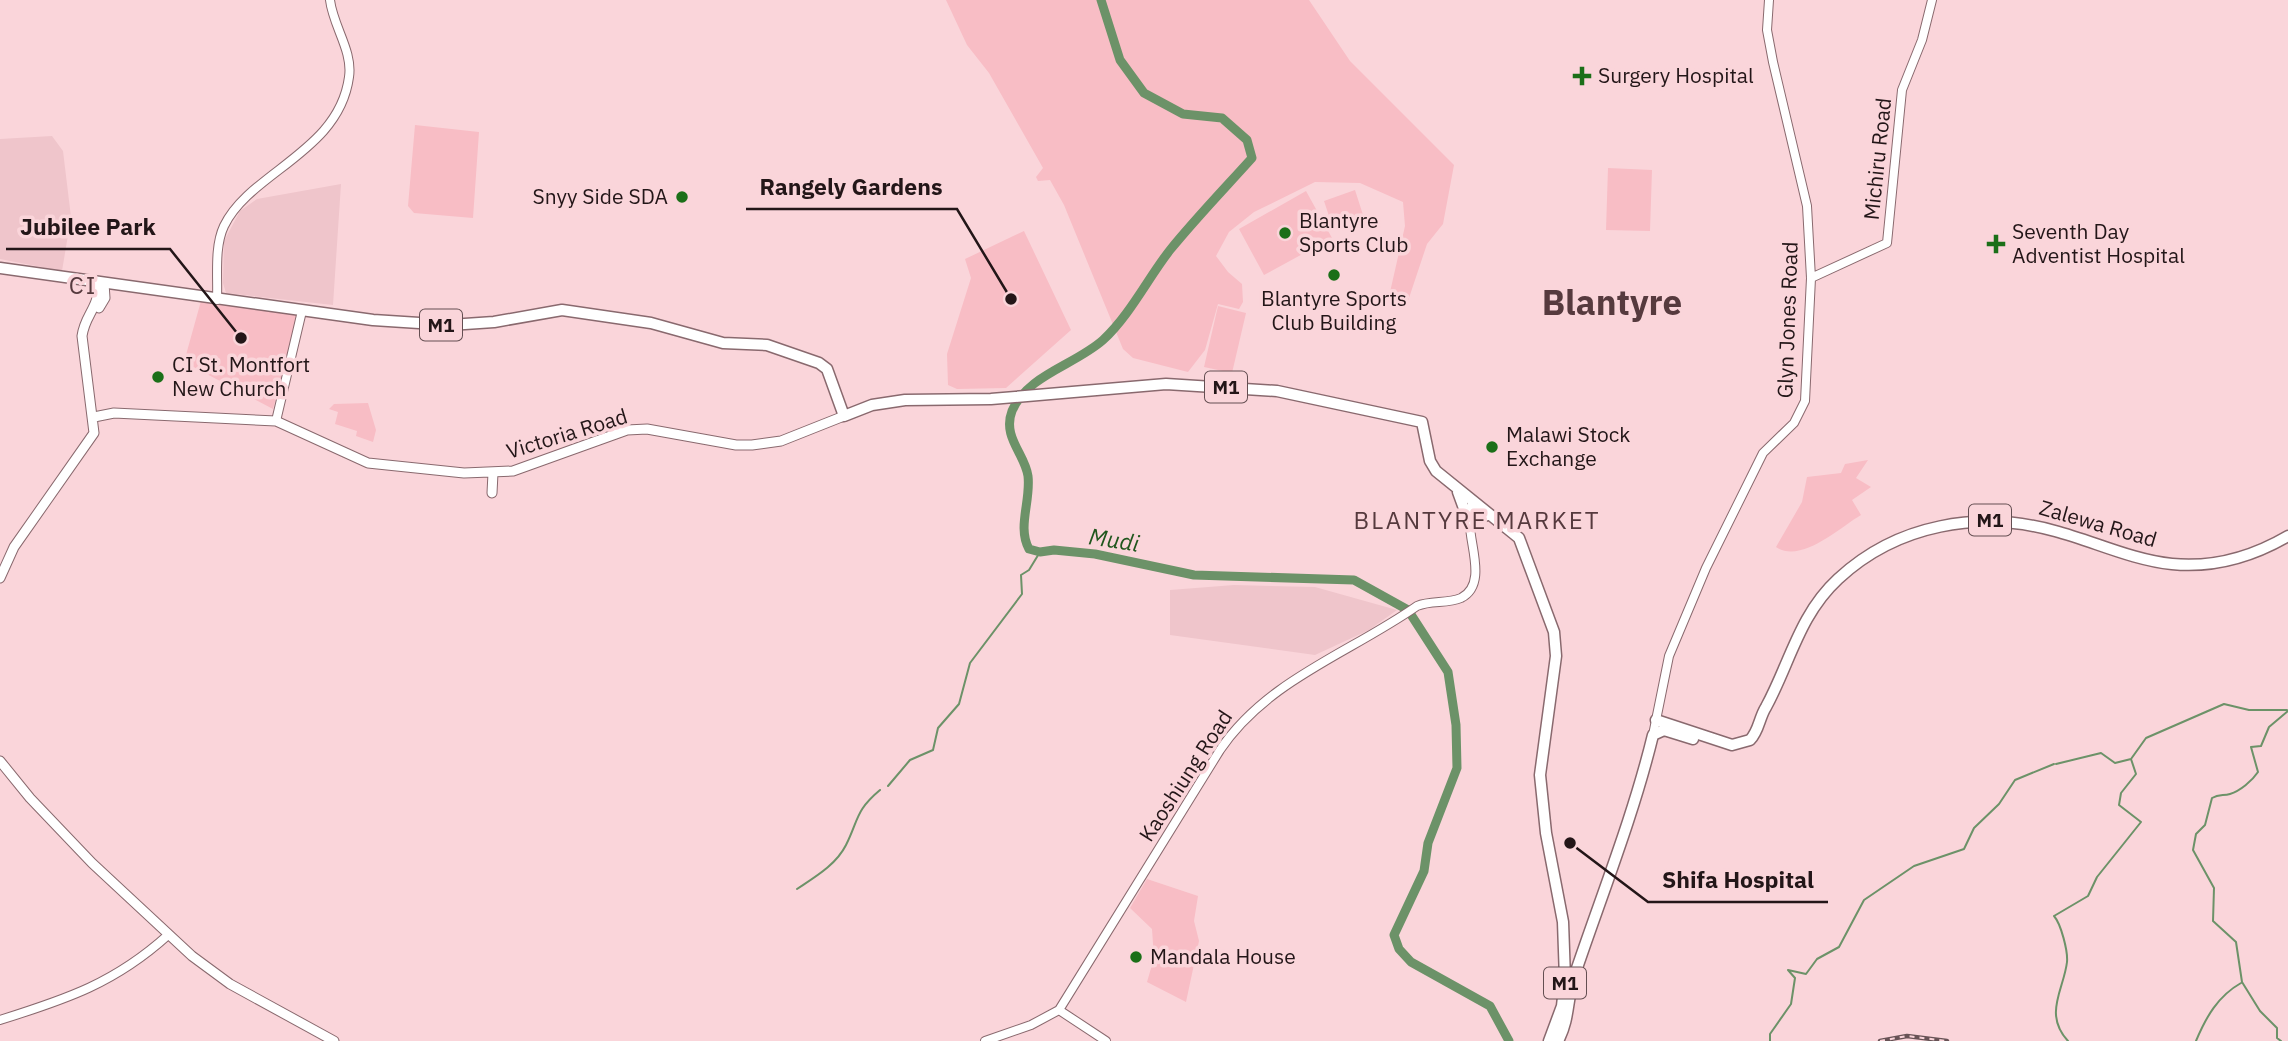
<svg xmlns="http://www.w3.org/2000/svg" width="2288" height="1041" viewBox="0 0 2288 1041" font-family="'IBM Plex Sans',sans-serif">
<style>
.built{fill:#efc5cb}
.green{fill:#f8bdc5}
.lines{fill:none;stroke-linecap:round;stroke-linejoin:round}
.stream{stroke:#6c9268;stroke-width:2}
.river{stroke:#6c9268;stroke-width:9}
.secondary-casing{stroke:#89696e;stroke-width:10}
.primary-casing{stroke:#89696e;stroke-width:11}
.highway-casing{stroke:#89696e;stroke-width:13}
.secondary{stroke:#fff;stroke-width:8}
.primary{stroke:#fff;stroke-width:9}
.highway{stroke:#fff;stroke-width:10}
.rail-casing{stroke:#685356;stroke-width:4.5}
.rail{stroke:#fad5da;stroke-width:2;stroke-dasharray:5;stroke-linecap:butt}
.poi-dot{fill:#1b6f18;stroke:#fad5da;stroke-width:2.5}
.labels{text-anchor:middle;stroke-width:7;stroke-linejoin:round;paint-order:stroke}
.shield{fill:#fad5da;stroke:#644f52;stroke-width:2}
.shield-label{font-size:19px;font-weight:bold;fill:#231618}
.poi-label{font-size:21px;fill:#231618;stroke:#fad5da;text-anchor:start}
.street-label{font-size:21px;fill:#231618;stroke:#fad5da}
.water-label{font-size:23px;font-style:italic;fill:#20561d;stroke:#fad5da}
.quarter-label{font-size:24px;letter-spacing:2px;fill:#563a3e;stroke:#fad5da}
.town-label{font-size:35px;font-weight:bold;fill:#563a3e;stroke:#fad5da}
.leader{fill:none;stroke:#231618;stroke-width:2.5}
.callout-dot{fill:#231618;stroke:#fad5da;stroke-width:2.5}
.callout-label{font-size:23px;text-anchor:middle;font-weight:bold;fill:#231618;stroke:#fad5da;stroke-width:7;stroke-linejoin:round;paint-order:stroke}
</style>
<rect width="100%" height="100%" fill="#fad5da"/>
<path class="built" d="M52 136 63 151 71 217 62 271 0 259V139Z
M341 184 333 305 226 293 223 283 224 241 240 211 257 199Z
M1234 585 1315 587 1397 610 1369 630 1315 655 1170 635V590Z"/>
<path class="green" d="M946 0H1309L1350 61 1454 165 1443 224 1427 244 1406 307 1388 301 1405 226 1403 202 1360 183 1315 182 1254 212 1229 232 1216 256 1228 272 1242 284 1243 302 1239 309 1218 304 1205 350 1188 372 1133 358 1123 349 1064 205 1050 180 1038 181 1036 177 1043 168 989 73 967 45Z
M415 125 479 132 473 218 414 213 408 206Z
M1608 168 1652 170 1650 231 1606 230Z
M1355 190 1364 218 1333 228 1324 201Z
M1306 191 1332 238 1264 275 1239 229Z
M1024 231 1071 330 1006 388 957 389 948 385 947 354 971 278 965 259Z
M201 301 298 315 273 409 184 362Z
M1218 306 1246 313 1232 373 1204 367Z
M368 403 376 430 373 442 356 436 357 431 335 424 338 412 329 409 334 404Z
M1868 460 1856 478 1871 487 1852 500 1861 515C1839 528 1801 564 1776 547L1802 502 1807 477 1841 473 1845 464Z
M1147 879 1198 896 1194 921 1199 941 1186 1002 1147 982 1154 958 1152 929 1130 908Z"/>
<g class="lines">
<path class="stream" d="M2056 764 2101 753 2115 763 2131 759 2146 738 2224 704 2249 710H2287
M888 786 910 760 933 750 938 728 959 704 970 663 1022 594 1021 575 1029 570 1040 552
M797 889C815 877 836 865 846 845 859 819 855 811 880 790
M1770 1041V1034L1791 1004 1795 978 1788 970 1806 974 1817 959 1839 947 1864 900 1914 866 1964 849 1974 828 1999 804 2015 780 2054 764
M2068 1041C2043 1014 2064 989 2067 962 2068 951 2061 924 2054 916L2088 896 2097 877 2141 822 2119 805 2121 793 2136 774 2131 759
M2196 1041C2206 1017 2218 996 2241 983
M2281 1041 2277 1038V1028L2260 1011 2242 982 2236 942 2213 921 2214 888 2193 850 2196 834 2205 825 2212 798C2219 794 2223 796 2230 794 2240 791 2252 781 2258 772L2251 747 2261 746 2269 727 2288 711"/>
<path class="river" d="M1101 0 1120 60 1144 93 1183 114 1222 118 1247 140 1252 158C1225 188 1196 218 1170 250 1148 278 1130 315 1103 340 1075 365 1027 375 1012 411 1002 437 1025 454 1028 476 1031 501 1017 527 1029 549L1040 552 1054 550 1095 554 1194 575 1354 580 1408 610 1448 672 1456 725 1457 768 1428 843 1424 871 1394 935 1399 949 1411 962 1490 1006 1509 1041"/>
<defs>
<path id="secondary" d="M1811 278 1887 243 1902 90 1922 40 1932 0
M217 300C218 277 214 247 224 226 250 172 339 152 349 77 353 51 333 26 330 0
M276 421 302 311
M1653 735 1669 656 1706 568 1763 453 1794 423 1805 401 1811 278 1807 206 1773 62 1767 30 1769 0
M1059 1010 1106 1041
M0 1020C67 999 115 983 168 935
M985 1041 1031 1025 1059 1010 1220 750C1267 680 1350 653 1417 606 1431 600 1447 604 1461 598 1487 585 1470 546 1470 525 1470 517 1472 510 1472 502"/>
<path id="primary" d="M99 308 105 298 104 283
M94 417 114 413 276 421 368 463 464 473 513 471 627 430 647 429 736 445H752L781 441 844 416
M492 493 493 473
M0 578 14 547 94 433 82 336C85 314 99 309 99 282
M0 761 30 798 92 863 192 956 230 984 334 1041"/>
<path id="highway" d="M0 268 373 320 450 325 494 322 562 310 651 323 723 343 767 345 819 363 827 369 844 416 872 405 905 400 991 399 1166 384 1277 391 1422 422 1430 461 1436 471 1519 538 1554 632 1556 656 1540 775 1546 833 1563 922 1565 979 1562 1006 1549 1041
M1458 492 1470 525 1477 518 1488 515
M1656 720 1732 745 1750 740C1759 731 1759 718 1766 707 1790 663 1799 615 1838 579 1897 524 1979 510 2055 531 2093 541 2132 560 2172 564 2213 568 2252 557 2288 536
M1558 1041C1570 1019 1567 996 1575 974 1602 894 1633 817 1653 735L1664 730 1693 739"/>
</defs>
<use href="#secondary" class="secondary-casing"/>
<use href="#primary" class="primary-casing"/>
<use href="#highway" class="highway-casing"/>
<use href="#secondary" class="secondary"/>
<use href="#primary" class="primary"/>
<use href="#highway" class="highway"/>
<defs>
<path id="rail" d="M1880 1041 1907 1036 1947 1041"/>
</defs>
<use href="#rail" class="rail-casing"/>
<use href="#rail" class="rail"/>
</g>
<g class="poi-dot">
<path d="M1578.5 65.5h7v7h7v7h-7v7h-7v-7h-7v-7h7z"/>
<circle cx="682" cy="197" r="7"/>
<circle cx="1285" cy="233" r="7"/>
<path d="M1992.5 233.5h7v7h7v7h-7v7h-7v-7h-7v-7h7z"/>
<circle cx="1334" cy="275" r="7"/>
<circle cx="158" cy="377" r="7"/>
<circle cx="1492" cy="447" r="7"/>
<circle cx="1136" cy="957" r="7"/>
</g>
<g class="labels">
<g class="shield">
<rect x="420" y="309.5" width="42" height="31" rx="5"/>
<rect x="1205" y="371.5" width="42" height="31" rx="5"/>
<rect x="1969" y="504.5" width="42" height="31" rx="5"/>
<rect x="1544" y="967.5" width="42" height="31" rx="5"/>
</g>
<g class="shield-label">
<text x="441" y="332">M1</text>
<text x="1226" y="394">M1</text>
<text x="1990" y="527">M1</text>
<text x="1565" y="990">M1</text>
</g>
<g class="poi-label">
<text x="1598" y="83">Surgery Hospital</text>
<text x="668" y="204" text-anchor="end">Snyy Side SDA</text>
<text x="1299" y="228">Blantyre<tspan x="1299" dy="24">Sports Club</tspan></text>
<text x="2012" y="239">Seventh Day<tspan x="2012" dy="24">Adventist Hospital</tspan></text>
<text x="1334" y="306" text-anchor="middle">Blantyre Sports<tspan x="1334" dy="24">Club Building</tspan></text>
<text x="172" y="372">CI St. Montfort<tspan x="172" dy="24">New Church</tspan></text>
<text x="1506" y="442">Malawi Stock<tspan x="1506" dy="24">Exchange</tspan></text>
<text x="1150" y="964">Mandala House</text>
</g>
<g class="street-label">
<text transform="translate(1878 159) rotate(-84)" y="7">Michiru Road</text>
<text transform="translate(1788 320) rotate(-88)" y="7">Glyn Jones Road</text>
<text transform="translate(567 434) rotate(-17)" y="7">Victoria Road</text>
<text transform="translate(2098 524) rotate(16)" y="7">Zalewa Road</text>
<text transform="translate(1186 776) rotate(-57)" y="7">Kaoshiung Road</text>
</g>
<g class="water-label">
<text transform="translate(1114 540) rotate(9)" y="8">Mudi</text>
</g>
<g class="quarter-label">
<text x="83" y="294">CI</text>
<text x="1477" y="529">BLANTYRE MARKET</text>
</g>
<g class="town-label">
<text x="1612" y="315">Blantyre</text>
</g>
</g>
<path class="leader" d="M1011 299L957 209H746M241 338L170 249H6M1570 843L1648 902H1828"/>
<g class="callout-dot">
<circle cx="1011" cy="299" r="7"/>
<circle cx="241" cy="338" r="7"/>
<circle cx="1570" cy="843" r="7"/>
</g>
<g class="callout-label">
<text x="851" y="195">Rangely Gardens</text>
<text x="88" y="235">Jubilee Park</text>
<text x="1738" y="888">Shifa Hospital</text>
</g>
</svg>
